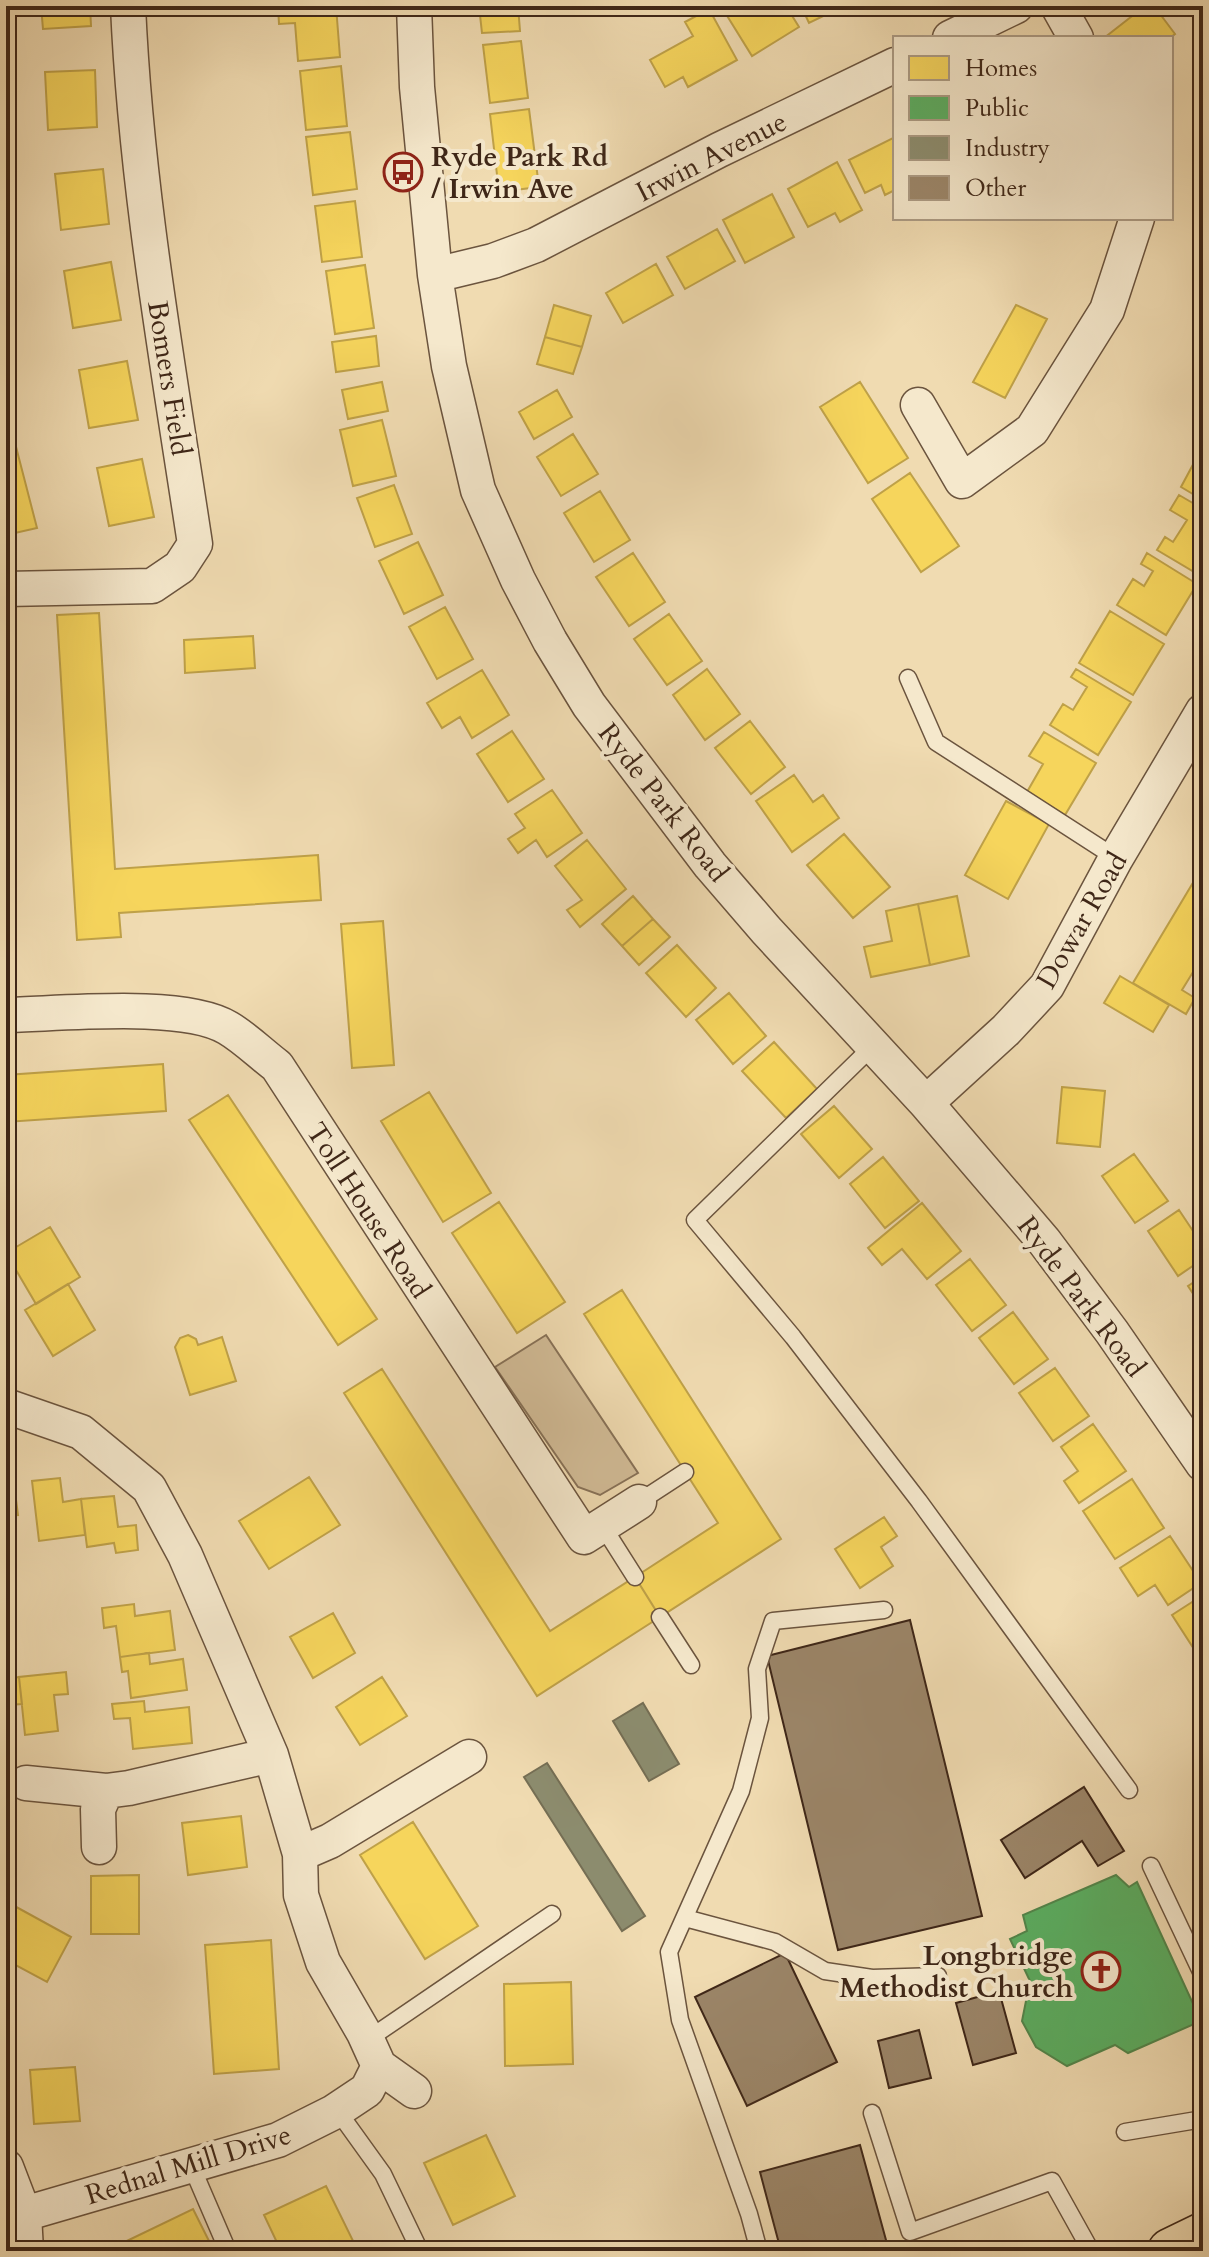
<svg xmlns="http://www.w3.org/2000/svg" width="1209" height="2257" viewBox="0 0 1209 2257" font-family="Cardo,serif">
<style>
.green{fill:#d2bc97;stroke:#887258;stroke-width:2}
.homes{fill:#f6d55c;stroke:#bfa148;stroke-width:2}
.public{fill:#5aae61;stroke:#52864b;stroke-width:2}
.industry{fill:#8c8c6e;stroke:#756e54;stroke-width:2}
.building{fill:#9b8568;stroke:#3f2718;stroke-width:2}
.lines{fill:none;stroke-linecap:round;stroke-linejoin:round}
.service-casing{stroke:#6b543e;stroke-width:19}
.minor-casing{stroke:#6b543e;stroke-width:37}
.trunk-casing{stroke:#3f2718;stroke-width:47}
.service{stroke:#f5e8cc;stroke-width:16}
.minor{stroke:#f5e8cc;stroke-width:34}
.trunk{stroke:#f0dbb1;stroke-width:44}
.labels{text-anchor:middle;stroke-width:8;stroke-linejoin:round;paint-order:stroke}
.poi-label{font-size:28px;font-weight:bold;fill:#3f2718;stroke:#f5e8cc;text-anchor:start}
.street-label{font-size:28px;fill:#3f2718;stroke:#f5e8cc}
</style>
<rect width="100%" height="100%" fill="#f0dbb1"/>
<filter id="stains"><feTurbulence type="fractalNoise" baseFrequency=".0025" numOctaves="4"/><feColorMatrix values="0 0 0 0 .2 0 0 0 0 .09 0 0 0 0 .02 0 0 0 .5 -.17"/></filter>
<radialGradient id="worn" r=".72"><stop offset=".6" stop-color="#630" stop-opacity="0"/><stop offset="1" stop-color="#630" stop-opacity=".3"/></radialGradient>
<path class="green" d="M546 1335 638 1473 600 1495 578 1487 495 1367Z"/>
<path class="homes" d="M41 6H90L91 26 43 29Z
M278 6H336L340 57 298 61 295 23 279 24Z
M479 6H518L520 31 482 33Z
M721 6H786L799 27 752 56Z
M801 6H844L809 23Z
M1145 6H1154L1175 34 1170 38H1104Z
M709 9 737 60 688 87 683 77 665 87 650 60 693 36 685 22Z
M521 41 528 98 490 103 483 45Z
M341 66 347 126 306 130 300 71Z
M95 70 97 127 48 130 45 72Z
M529 109 539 187 499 192 490 114Z
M350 132 357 189 313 195 306 137Z
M895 137V190L885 195 881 185 865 193 849 160Z
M837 162 862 210 840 222 835 213 808 227 788 189Z
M103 169 109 224 61 230 55 174Z
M772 194 794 237 745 263 723 220Z
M355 201 362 257 322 262 315 206Z
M717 229 735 261 685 289 667 257Z
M111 262 121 320 73 328 64 271Z
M656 264 673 295 623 323 606 293Z
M365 265 374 328 335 334 326 271Z
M554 305 591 316 582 347 545 337Z
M1016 305 1047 319 1005 398 973 382Z
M376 336 379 366 336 372 332 342Z
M545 337 582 347 573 374 537 364Z
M127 361 138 420 89 428 79 370Z
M382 382 388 411 348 419 342 390Z
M860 382 908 458 868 483 820 407Z
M557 390 572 417 534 439 519 412Z
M382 420 396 476 353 486 340 430Z
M573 434 598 474 561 496 537 457Z
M14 439 37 528 6 535V441Z
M142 459 154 517 109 526 97 468Z
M1196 459 1203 463V500L1181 487Z
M910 473 959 546 921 572 872 499Z
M394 485 412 534 375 547 357 498Z
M600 491 630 540 594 562 564 513Z
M1179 495 1203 509V572L1201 576 1157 550 1165 537 1173 542 1187 520 1170 510Z
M418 542 443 595 404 614 379 561Z
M633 553 665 602 629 626 596 577Z
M1147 553 1197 584 1166 635 1117 605 1133 579 1144 586 1153 571 1141 564Z
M445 607 473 659 437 679 409 627Z
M1110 611 1164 644 1133 695 1079 663Z
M99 613 115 869 318 855 321 900 119 913 121 937 77 940 57 615Z
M669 614 702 661 667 685 634 639Z
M253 636 255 668 185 673 184 640Z
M707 669 740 714 705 740 673 695Z
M1076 669 1131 702 1098 755 1050 725 1063 704 1073 710 1087 687 1071 677Z
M482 670 509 715 472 738 460 717 442 728 427 703Z
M750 721 785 767 751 794 715 748Z
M512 731 544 779 508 802 477 754Z
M1044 732 1096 763 1065 815 1027 792 1043 764 1029 756Z
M794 775 813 802 823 795 839 818 792 852 756 801Z
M552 790 582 833 547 857 536 840 518 853 508 839 525 828 515 814Z
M1006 801 1049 824 1008 899 965 875Z
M844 834 890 887 853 918 807 865Z
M587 840 626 889 580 927 567 910 582 900 555 866Z
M1200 871 1203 872V978L1193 972 1182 990 1195 998 1186 1014 1133 983Z
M633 896 653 919 622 946 602 924Z
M957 896 969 956 930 965 918 904Z
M918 904 930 965 871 977 864 947 892 941 886 911Z
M653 919 670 937 639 965 622 946Z
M383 921 394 1065 352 1068 341 924Z
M677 945 716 988 686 1017 646 973Z
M1120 976 1169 1005 1153 1032 1104 1003Z
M729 993 766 1036 733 1064 696 1020Z
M774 1042 817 1089 786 1118 742 1071Z
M163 1064 166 1111 6 1122V1075Z
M1062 1087 1105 1091 1100 1147 1057 1143Z
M429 1092 491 1193 443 1222 381 1121Z
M228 1095 377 1319 338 1345 189 1120Z
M834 1106 872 1149 839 1178 801 1134Z
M1134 1154 1168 1201 1135 1223 1102 1176Z
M883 1157 919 1201 885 1228 850 1184Z
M499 1202 565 1302 517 1333 452 1233Z
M922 1203 961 1251 927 1279 902 1249 882 1265 868 1248Z
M1179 1210 1203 1246V1259L1178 1276 1148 1231Z
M50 1227 80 1277 36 1304 6 1253Z
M970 1259 1006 1305 972 1331 936 1285Z
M1203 1276V1309L1188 1286Z
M68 1284 95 1330 53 1356 25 1310Z
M622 1290 781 1539 660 1617 635 1577 718 1523 584 1314Z
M1013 1312 1048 1359 1014 1384 979 1338Z
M188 1335 196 1339 198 1345 222 1337 236 1381 190 1395 175 1347 180 1338Z
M1055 1368 1089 1416 1053 1441 1019 1393Z
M382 1369 550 1631 635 1577 660 1617 537 1696 344 1393Z
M1093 1424 1126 1471 1079 1503 1064 1481 1078 1471 1061 1447Z
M6 1460H11L18 1515 6 1516Z
M309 1477 340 1525 269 1569 239 1521Z
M60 1478 63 1502 81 1499 85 1535 39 1541 32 1481Z
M1132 1479 1164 1528 1115 1559 1083 1511Z
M114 1496 118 1527 136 1525 138 1550 116 1553 114 1543 87 1547 81 1499Z
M884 1517 897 1536 881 1547 893 1566 860 1588 835 1549Z
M1170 1536 1201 1583 1168 1605 1155 1585 1138 1596 1120 1568Z
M1203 1595V1663L1172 1615Z
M134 1604 135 1616 170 1611 175 1650 120 1657 116 1626 104 1628 102 1608Z
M333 1613 355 1653 313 1678 290 1637Z
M149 1653 150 1664 183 1659 187 1690 131 1698 128 1671 122 1672 120 1657Z
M66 1672 68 1694 54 1695 58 1731 25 1735 19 1677Z
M19 1677 22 1704 8 1705 10 1734 6 1735V1678Z
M382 1677 407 1716 360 1745 336 1707Z
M144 1701 145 1712 189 1707 192 1743 133 1749 130 1718 114 1719 112 1704Z
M241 1816 247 1867 188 1875 182 1823Z
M413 1822 478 1926 425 1959 360 1855Z
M139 1875V1934H91V1876Z
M9 1903 71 1937 47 1982 6 1960V1908Z
M271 1940 279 2069 214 2074 205 1945Z
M571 1982 573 2064 505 2066 504 1984Z
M75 2067 80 2121 34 2124 30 2070Z
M486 2135 515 2196 453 2225 424 2163Z
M326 2186 357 2249 281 2251 264 2215Z
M193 2209 214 2251H106Z"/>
<path class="public" d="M1116 1875 1129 1887 1137 1882 1201 2021 1128 2053 1115 2045 1067 2066 1036 2047 1022 2021 1030 1981 1010 1939 1027 1931 1023 1915Z"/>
<path class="industry" d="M643 1703 679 1764 649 1781 613 1721Z
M547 1763 645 1916 622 1931 524 1777Z"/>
<path class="building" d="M910 1620 982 1916 838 1950 767 1656Z
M1084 1787 1124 1851 1098 1866 1082 1841 1025 1878 1001 1840Z
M785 1953 837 2062 747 2106 695 1997Z
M999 1991 1016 2053 973 2065 956 2003Z
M919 2030 931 2078 889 2088 878 2041Z
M860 2145 889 2251H781L760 2172Z"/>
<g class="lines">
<defs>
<path id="service" d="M908 678 936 742 1116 858
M874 1045 695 1220 793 1337 919 1501 1129 1790
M639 1502 685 1472
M602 1525 635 1577
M660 1617 691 1665
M1151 1866 1203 1976
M685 1918 775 1942 825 1971 872 1978 938 1976
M367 2040 552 1914
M337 2110 383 2174 420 2251
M872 2113 910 2232 1052 2181 1091 2251
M1125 2132 1203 2119
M191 2165 228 2251
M759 2251 749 2214 680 2020 669 1952 741 1791 760 1718 757 1669 773 1621 884 1610"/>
<path id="minor" d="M414 6 417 87 435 275 449 366 478 490 518 580 550 641 589 705 710 865 766 930 926 1103 1044 1241 1112 1332 1203 1464
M1058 6 1076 38
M950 38 1016 6
M435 275 493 261 536 245 719 150 895 65
M918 405 962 481 1032 430 1107 310 1137 218
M6 589 152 586 180 567 195 544C168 365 136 187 128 6
M6 1015C60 1014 184 1001 228 1028 245 1038 261 1054 277 1066L584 1537 639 1502
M926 1103 1006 1030 1047 986 1116 858 1203 711
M6 1406 81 1432 149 1488 185 1555 271 1755 300 1854 301 1895 323 1962 364 2033 379 2066 367 2090 334 2112 278 2140 24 2214
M26 1783 106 1791 129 1788 271 1755
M99 1847 98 1809 106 1791
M300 1854 330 1841 469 1757
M379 2066 414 2091
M6 2167 24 2214 26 2251"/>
<path id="trunk" d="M1170 2251 1203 2235"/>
</defs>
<use href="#service" class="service-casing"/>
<use href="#minor" class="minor-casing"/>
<use href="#trunk" class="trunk-casing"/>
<use href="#service" class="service"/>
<use href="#minor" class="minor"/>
<use href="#trunk" class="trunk"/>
</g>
<defs>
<symbol id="bus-ring" viewBox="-11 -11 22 22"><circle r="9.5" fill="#f5e8cc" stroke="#8f2418" stroke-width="1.5"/><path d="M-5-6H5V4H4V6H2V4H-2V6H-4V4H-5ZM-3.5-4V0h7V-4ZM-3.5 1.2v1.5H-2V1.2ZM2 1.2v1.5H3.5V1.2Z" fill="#8f2418"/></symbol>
<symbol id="church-ring" viewBox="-11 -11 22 22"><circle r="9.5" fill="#f5e8cc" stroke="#8f2418" stroke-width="1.5"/><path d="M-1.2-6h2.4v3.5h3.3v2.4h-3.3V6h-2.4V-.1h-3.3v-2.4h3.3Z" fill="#8f2418"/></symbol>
</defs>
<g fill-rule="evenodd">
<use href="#bus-ring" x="381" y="150" width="44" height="44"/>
<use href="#church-ring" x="1079" y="1949" width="44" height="44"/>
</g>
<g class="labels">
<g class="poi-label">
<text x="431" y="166">Ryde Park Rd<tspan x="431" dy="32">/ Irwin Ave</tspan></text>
<text x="1073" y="1965" text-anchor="end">Longbridge<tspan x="1073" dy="32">Methodist Church</tspan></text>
</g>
<g class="street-label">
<text transform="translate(711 156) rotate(-27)" y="10">Irwin Avenue</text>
<text transform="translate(170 378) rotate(81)" y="10">Bomers Field</text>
<text transform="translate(664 802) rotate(52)" y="10">Ryde Park Road</text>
<text transform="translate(1081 920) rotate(-60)" y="10">Dowar Road</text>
<text transform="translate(369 1210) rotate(57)" y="10">Toll House Road</text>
<text transform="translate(1082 1296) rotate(53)" y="10">Ryde Park Road</text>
<text transform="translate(188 2164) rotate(-17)" y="10">Rednal Mill Drive</text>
</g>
</g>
<rect width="1209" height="2257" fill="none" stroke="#f0dbb1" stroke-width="32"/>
<rect x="8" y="8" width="1193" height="2241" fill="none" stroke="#3f2718" stroke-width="4"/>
<rect x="16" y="16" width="1177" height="2225" fill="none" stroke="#3f2718" stroke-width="2"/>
<rect x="893" y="36" width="280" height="184" fill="#f5e8cc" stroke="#ac9b84" stroke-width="2"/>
<rect x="909" y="56" width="40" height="24" fill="#f6d55c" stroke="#ac9b84" stroke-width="2"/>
<text x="965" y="76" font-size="24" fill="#3f2718">Homes</text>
<rect x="909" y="96" width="40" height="24" fill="#5aae61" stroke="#ac9b84" stroke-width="2"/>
<text x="965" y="116" font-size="24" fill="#3f2718">Public</text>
<rect x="909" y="136" width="40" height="24" fill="#8c8c6e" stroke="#ac9b84" stroke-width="2"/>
<text x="965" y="156" font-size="24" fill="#3f2718">Industry</text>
<rect x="909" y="176" width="40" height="24" fill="#9b8568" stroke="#ac9b84" stroke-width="2"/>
<text x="965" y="196" font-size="24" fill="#3f2718">Other</text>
<rect width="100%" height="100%" filter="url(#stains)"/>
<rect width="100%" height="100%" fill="url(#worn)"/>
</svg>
